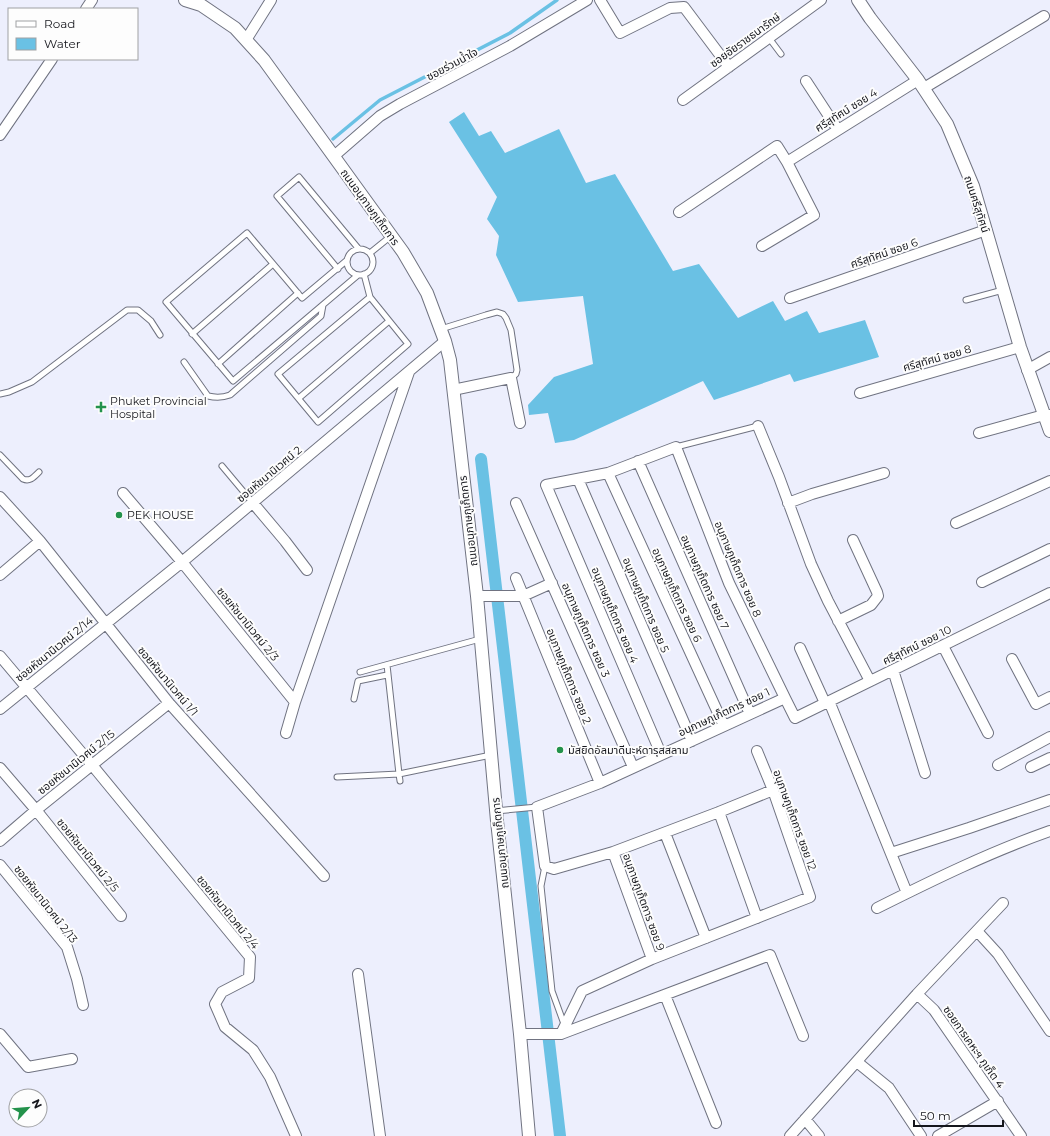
<svg xmlns="http://www.w3.org/2000/svg" width="1050" height="1136" viewBox="0 0 1050 1136" font-family="Montserrat,'Noto Sans Thai',sans-serif">
<style>
.water{fill:#6ac1e4}
.lines{fill:none;stroke-linecap:round;stroke-linejoin:round}
.stream{stroke:#6ac1e4;stroke-width:3.5}
.canal{stroke:#6ac1e4;stroke-width:12}
.service-casing{stroke:#707381;stroke-width:7}
.minor-casing{stroke:#707381;stroke-width:12}
.tertiary-casing{stroke:#707381;stroke-width:14}
.service{stroke:#fff;stroke-width:5}
.minor{stroke:#fff;stroke-width:10}
.tertiary{stroke:#fff;stroke-width:12}
.poi-dot{fill:#23924b;stroke:#fdfdfd;stroke-width:1.5}
.labels{text-anchor:middle;stroke-width:4;stroke-linejoin:round;paint-order:stroke}
.street-label{font-size:11px;fill:#15161c;stroke:#fdfdfd}
.poi-label{font-size:11px;fill:#15161c;stroke:#fdfdfd;text-anchor:start}
</style>
<rect width="100%" height="100%" fill="#edeffd"/>
<path class="water" d="M464 112 479 136 491 131 505 153 559 129 586 183 615 174 673 271 699 264 738 318 773 301 785 321 807 311 819 333 865 320 879 357 794 382 790 374 714 400 703 381 574 440 555 443 548 413 529 415 528 405 554 377 593 364 583 296 518 302 496 255 499 236 487 219 497 197 449 122Z"/>
<g class="lines">
<path class="stream" d="M333 139 380 100 510 33 557 0"/>
<path class="canal" d="M481 459 560 1136"/>
<defs>
<path id="service" d="M769 38 781 54
M347 262a13 13 0 1 1 26 0a13 13 0 1 1-26 0Z
M370 253 391 236
M346 261 302 298 247 233 166 302 233 381 358 275
M338 269 277 196 299 177 358 248
M364 274 370 297 408 344 318 422 278 374 370 297
M966 300 1003 290
M441 329 486 315 497 312 503 314 506 318 511 330 517 370 516 374 511 378
M192 334 273 264
M184 362 208 396C216 398 222 398 230 395L321 316 323 305
M218 364 298 293
M0 394 9 392 32 382 127 310H138L151 321 160 335
M299 398 389 321
M676 447 758 426
M0 455 23 479C30 482 34 477 39 472
M222 466 253 503
M360 672 480 639
M354 699 358 681 387 675
M337 777 399 774 387 665
M400 781 399 774 491 755
M496 811 537 807
M545 866 541 886 552 991 564 1024"/>
<path id="minor" d="M600 0 620 33 670 8 684 7 729 67
M86 9 92 0
M246 40 271 0
M806 81 838 130
M924 88 1044 16
M683 100 821 0
M0 135 52 59
M334 156 380 116 400 104 510 46 587 0
M787 162 918 80
M679 212 777 146 787 162 814 215 762 246
M790 298 986 230
M1027 370 1050 357
M453 390 511 378 520 423
M860 393 1020 347
M758 426 779 477 811 564 828 601 870 681
M979 433 1044 415H1050
M638 461 750 714
M608 473 724 726
M578 479 692 741
M123 493 182 562 295 702
M0 497 40 541 169 703 324 876
M253 503 285 541 307 570
M516 503 633 767
M788 503 812 494 884 473
M956 523 1050 481
M0 575 40 541
M516 578 600 783
M982 582 1050 549
M477 596H523L552 583
M838 621 871 605 878 596 877 592 853 540
M943 646 988 733
M800 648 825 703
M0 656 92 765 250 957 249 978 222 992 215 1004 225 1027 253 1050 270 1077 296 1136
M1012 659 1036 704 1050 697
M893 670 925 773
M829 701 907 893
M0 709 182 562 445 341
M286 733 295 702 409 372
M661 754 546 485 608 473 676 447 729 583 785 698
M998 765 1050 737
M1031 767 1050 758
M0 768 36 810 121 916
M773 790 719 812 613 852 554 869 545 866 537 807 600 783 785 698 795 718 1050 593
M719 812 757 918
M665 833 706 938
M0 841 36 810 169 703
M613 852 652 959
M891 853 969 828 1050 800
M0 865 67 947 77 979 83 1005
M877 908C933 880 990 852 1050 831
M977 931 998 954 1050 1031
M358 974 380 1136
M917 994 934 1010 1021 1136
M665 995 716 1123
M0 1034 28 1067 72 1059
M520 1034H561L770 955 803 1036
M561 1034 582 991 652 959 810 897 773 790 757 751
M857 1062 889 1088 921 1136
M805 1119 819 1136
M790 1136 917 994 1003 903
M938 1136 998 1101"/>
<path id="tertiary" d="M185 0 201 5 235 28 264 60 403 252 427 293 445 341 450 360 477 596 497 821 520 1034 529 1136
M858 0 870 18 918 80 947 124 973 186 1020 347 1050 431"/>
</defs>
<use href="#service" class="service-casing"/>
<use href="#minor" class="minor-casing"/>
<use href="#tertiary" class="tertiary-casing"/>
<use href="#service" class="service"/>
<use href="#minor" class="minor"/>
<use href="#tertiary" class="tertiary"/>
</g>
<g class="poi-dot">
<path d="M99 401h4v4h4v4h-4v4h-4v-4h-4v-4h4z"/>
<circle cx="119" cy="515" r="4"/>
<circle cx="560" cy="750" r="4"/>
</g>
<g class="labels">
<g class="street-label">
<text transform="translate(745 40) rotate(-36)" y="4">ซอยอัยราชธนารักษ์</text>
<text transform="translate(452 64) rotate(-28)" y="4">ซอยร่วมน้ำใจ</text>
<text transform="translate(846 110) rotate(-32)" y="4">ศรีสุทัศน์ ซอย 4</text>
<text transform="translate(977 204) rotate(72)" y="4">ถนนศรีสุทัศน์</text>
<text transform="translate(370 207) rotate(54)" y="4">ถนนอนุภาษภูเก็ตการ</text>
<text transform="translate(884 253) rotate(-19)" y="4">ศรีสุทัศน์ ซอย 6</text>
<text transform="translate(937 358) rotate(-16)" y="4">ศรีสุทัศน์ ซอย 8</text>
<text transform="translate(269 474) rotate(-40)" y="4">ซอยหัชนานิเวศน์ 2</text>
<text transform="translate(468 521) rotate(-97)" y="4">ถนนอนุภาษภูเก็ตการ</text>
<text transform="translate(738 569) rotate(67)" y="4">อนุภาษภูเก็ตการ ซอย 8</text>
<text transform="translate(705 582) rotate(66)" y="4">อนุภาษภูเก็ตการ ซอย 7</text>
<text transform="translate(677 595) rotate(65)" y="4">อนุภาษภูเก็ตการ ซอย 6</text>
<text transform="translate(646 605) rotate(67)" y="4">อนุภาษภูเก็ตการ ซอย 5</text>
<text transform="translate(615 615) rotate(67)" y="4">อนุภาษภูเก็ตการ ซอย 4</text>
<text transform="translate(248 624) rotate(51)" y="4">ซอยหัชนานิเวศน์ 2/3</text>
<text transform="translate(586 630) rotate(66)" y="4">อนุภาษภูเก็ตการ ซอย 3</text>
<text transform="translate(917 645) rotate(-26)" y="4">ศรีสุทัศน์ ซอย 10</text>
<text transform="translate(54 649) rotate(-39)" y="4">ซอยหัชนานิเวศน์ 2/14</text>
<text transform="translate(569 676) rotate(68)" y="4">อนุภาษภูเก็ตการ ซอย 2</text>
<text transform="translate(168 681) rotate(50)" y="4">ซอยหัชนานิเวศน์ 1/1</text>
<text transform="translate(724 712) rotate(-25)" y="4">อนุภาษภูเก็ตการ ซอย 1</text>
<text transform="translate(76 762) rotate(-39)" y="4">ซอยหัชนานิเวศน์ 2/15</text>
<text transform="translate(795 820) rotate(70)" y="4">อนุภาษภูเก็ตการ ซอย 12</text>
<text transform="translate(500 843) rotate(-96)" y="4">ถนนอนุภาษภูเก็ตการ</text>
<text transform="translate(88 855) rotate(51)" y="4">ซอยหัชนานิเวศน์ 2/5</text>
<text transform="translate(644 902) rotate(70)" y="4">อนุภาษภูเก็ตการ ซอย 9</text>
<text transform="translate(46 904) rotate(52)" y="4">ซอยหัชนานิเวศน์ 2/13</text>
<text transform="translate(228 912) rotate(51)" y="4">ซอยหัชนานิเวศน์ 2/4</text>
<text transform="translate(974 1047) rotate(55)" y="4">ซอยการเคหะฯ ภูเก็ต 4</text>
</g>
<g class="poi-label">
<text x="110" y="405">Phuket Provincial<tspan x="110" dy="13">Hospital</tspan></text>
<text x="127" y="519">PEK HOUSE</text>
<text x="568" y="754">มัสยิดอัลมาดีนะห์ดารุสสลาม</text>
</g>
</g>
<rect x="8" y="8" width="130" height="52" fill="#fdfdfd" stroke="#a0a1a3"/>
<rect x="16" y="21" width="20" height="6" fill="#ffffff" stroke="#a0a1a3"/>
<text x="44" y="28" font-size="12" fill="#15161c">Road</text>
<rect x="16" y="38" width="20" height="12" fill="#6ac1e4" stroke="#a0a1a3"/>
<text x="44" y="48" font-size="12" fill="#15161c">Water</text>
<g transform="translate(28 1108) rotate(64)"><circle r="19" fill="#fdfdfd" stroke="#a0a1a3"/>
<path d="M0-3L7 15L0 10L-7 15Z" fill="#23924b"/>
<text y="-6" font-size="11" font-weight="bold" text-anchor="middle" fill="#15161c">N</text>
</g>
<path d="M914 1120v6h89v-6" fill="none" stroke="#15161c" stroke-width="2"/>
<text x="920" y="1120" font-size="12" fill="#15161c" stroke="#fdfdfd" stroke-width="3" paint-order="stroke">50 m</text>
</svg>
